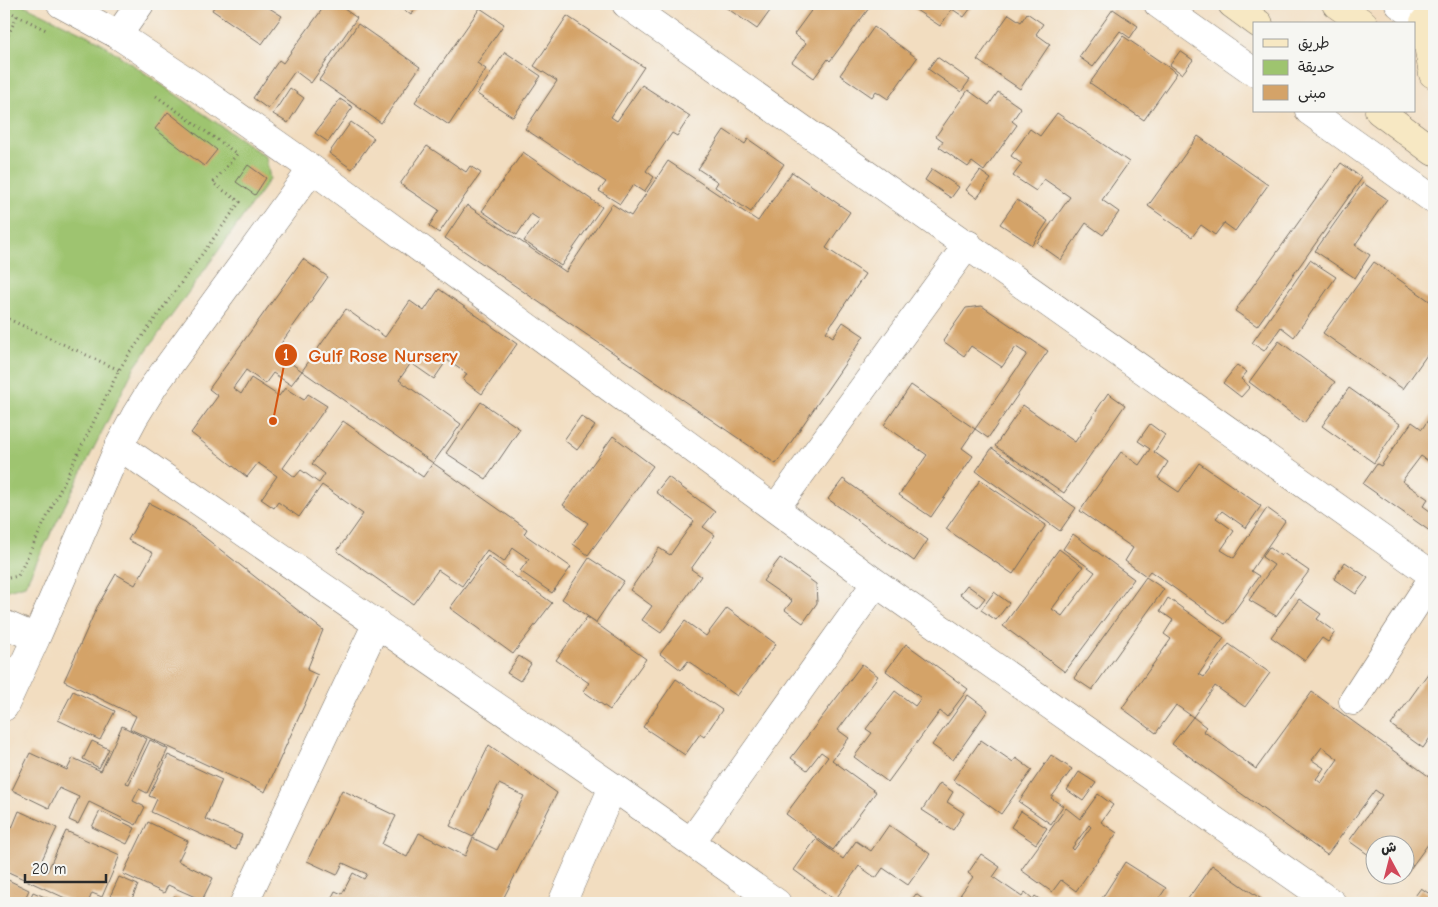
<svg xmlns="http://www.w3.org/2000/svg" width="1438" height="907" viewBox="0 0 1438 907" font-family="'Comic Neue','Playpen Sans Arabic',sans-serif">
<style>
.green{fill:#9ec46f;stroke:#64784d}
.building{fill:#d4a368;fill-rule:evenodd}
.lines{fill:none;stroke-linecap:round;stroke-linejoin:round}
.minor-casing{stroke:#71695f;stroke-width:29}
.secondary-casing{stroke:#71695f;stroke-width:29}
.path{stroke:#71695f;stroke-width:3;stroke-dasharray:1 4;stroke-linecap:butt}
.minor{stroke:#fff;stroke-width:28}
.secondary{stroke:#f7e8c3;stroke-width:28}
.leader{fill:none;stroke:#d5540f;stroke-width:2}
.callout-dot{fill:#d5540f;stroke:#f6f6f2;stroke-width:2}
.mark-label{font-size:15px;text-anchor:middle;font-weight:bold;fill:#fff}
.callout-label{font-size:19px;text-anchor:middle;font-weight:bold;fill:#d5540f;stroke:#f6f6f2;stroke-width:4.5;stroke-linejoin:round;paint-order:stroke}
</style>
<rect width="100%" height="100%" fill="#f6f6f2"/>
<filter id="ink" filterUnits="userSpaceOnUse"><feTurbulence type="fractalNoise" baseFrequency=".02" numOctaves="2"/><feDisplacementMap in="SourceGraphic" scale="10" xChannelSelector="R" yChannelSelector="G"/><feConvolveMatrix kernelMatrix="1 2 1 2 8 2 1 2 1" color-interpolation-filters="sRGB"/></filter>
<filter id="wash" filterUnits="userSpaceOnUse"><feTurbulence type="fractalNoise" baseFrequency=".0096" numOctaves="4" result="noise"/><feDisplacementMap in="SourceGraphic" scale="20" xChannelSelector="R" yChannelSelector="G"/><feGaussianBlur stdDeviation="1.12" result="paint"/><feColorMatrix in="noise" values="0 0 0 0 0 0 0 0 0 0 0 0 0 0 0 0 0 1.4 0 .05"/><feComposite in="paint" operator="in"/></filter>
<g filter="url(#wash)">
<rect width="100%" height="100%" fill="#f2ddc0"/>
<path class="green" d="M4 4H22L97 40 266 157 270 179 134 368 25 585 4 591Z"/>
<g id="blocks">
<path class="building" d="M216 4H263L282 16 262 44 212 10Z
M326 4H337L357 18 311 83 295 71 268 109 253 98 279 60 283 63Z
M399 4H419L411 15 398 5Z
M721 4H775L757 29Z
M816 4H872L830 61 828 59 814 78 792 62 806 43 794 34Z
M907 4H974L964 17 952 9 940 26Z
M480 8 504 24 477 63 486 69 449 125 415 102Z
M1113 9 1138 26 1130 38 1120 31 1093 67 1079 57Z
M1027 13 1043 24 1036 34 1050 44 1020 89 977 60 1009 14 1021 22Z
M567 16 644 67 611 117 617 121 642 85 690 116 677 136 672 133 646 171 654 177 644 192 633 185 620 204 599 191 606 182 525 129 557 81 534 66Z
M358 24 420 67 381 123 319 80Z
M874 27 917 58 888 99 876 91 872 97 840 75Z
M1123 36 1177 73 1144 120 1090 83Z
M1180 51 1193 60 1182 74 1170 65Z
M505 52 541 76 513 117 477 94Z
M937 57 970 80 961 92 928 69Z
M290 88 304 98 288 123 273 114Z
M968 90 989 105 998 92 1021 108 1012 121 1017 125 984 171 972 162 968 167 939 147 943 141 936 136Z
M340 99 353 107 328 142 315 133Z
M168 112 217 150 204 166 155 129Z
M1057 113 1129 162 1102 200 1119 212 1103 235 1086 223 1061 260 1037 243 1070 197 1044 179 1036 191 1013 176 1022 164 1011 156 1030 129 1040 136Z
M351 122 374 138 352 169 329 153Z
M724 130 745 144 748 139 784 164 751 212 715 187 718 182 698 169Z
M1198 136 1268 185 1235 231 1224 223 1215 235 1201 225 1192 237 1148 206Z
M427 146 466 172 470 166 481 173 439 233 429 226 439 210 400 184Z
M523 152 602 207 561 266 524 241 540 220 531 214 517 235 482 211Z
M668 161 758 221 792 172 850 212 826 248 865 274 826 332 833 337 843 322 864 336 776 464 445 238 467 205 566 272 612 204 631 216Z
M1341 163 1362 178 1257 326 1235 311Z
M248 165 266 178 255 195 236 182Z
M932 169 959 187 951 198 925 180Z
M980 171 991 179 977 198 966 190Z
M1363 183 1387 199 1355 245 1370 255 1355 278 1315 251Z
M1017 200 1048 221 1032 245 1000 224Z
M303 259 328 277 275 352 302 371 291 385 273 373 265 384 246 370 233 388 241 394 251 378 279 396 285 388 304 400 308 394 327 406 283 468 295 477 301 470 319 483 325 474 312 464 343 421 423 477 433 463 527 529 524 534 571 567 552 593 520 571 529 559 513 548 504 562 487 550 462 586 438 570 413 604 337 551 363 514 322 485 299 517 278 502 274 508 261 499 277 476 258 463 247 477 191 433 218 396 209 389Z
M1310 260 1336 277 1294 337 1281 327 1264 351 1252 343Z
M1374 262 1434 304V345L1403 389 1323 333Z
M439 289 517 344 482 394 463 380 467 374 447 360 434 379 411 363 399 380 461 424 433 463 302 371 346 309 385 337 410 301 424 311Z
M982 306 1048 351 988 438 975 429 962 448 973 456 931 517 899 495 927 455 884 425 911 385 975 429 1027 354 1016 347 1002 367 971 346 964 356 943 341 966 308Z
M1279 341 1335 382 1304 423 1249 382Z
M1237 365 1247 372 1241 379 1250 387 1241 397 1223 383Z
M1349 388 1400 424 1374 463 1322 426Z
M1108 393 1125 405 1064 493 995 446 1023 405 1075 442Z
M481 402 520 429 486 479 446 453Z
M1434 411V465L1421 456 1402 481 1428 499 1423 506 1434 514V534L1363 484 1377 464 1381 466 1412 422 1422 429Z
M581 416 595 426 577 450 564 440Z
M1150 424 1165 435 1154 452 1168 462 1158 478 1179 492 1199 463 1261 506 1246 528 1222 511 1216 518 1234 531 1221 550 1234 558 1267 508 1285 521 1251 571 1259 576 1225 624 1150 571 1146 576 1125 561 1133 548 1080 511 1121 452 1139 465 1150 449 1138 441Z
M613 436 653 466 588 555 573 544 588 523 563 505Z
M992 448 1076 508 1060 531 976 471Z
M668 477 715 512 703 527 715 535 691 569 701 576 661 633 642 620 652 606 630 590 659 548 670 555 694 521 656 492Z
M843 479 928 540 914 561 828 499Z
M980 480 1046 525 1013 574 946 529Z
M149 503 185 522 323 630 307 670 318 675 265 792 130 729 136 716 64 681 97 607 116 574 135 585 153 553 128 540Z
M1073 534 1134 579 1065 672 1003 626 1059 549 1083 567 1052 609 1062 616 1095 572 1063 549Z
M1269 547 1281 556 1283 553 1309 571 1276 616 1249 600 1274 565 1262 557Z
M488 556 552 603 513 654 450 608Z
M589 558 624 581 596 622 562 599Z
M780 558 816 584 817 603 803 623 785 610 792 601 763 581Z
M1345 562 1368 578 1356 594 1334 579Z
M1146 577 1164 589 1092 690 1074 678Z
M967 585 985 598 978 607 960 594Z
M994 592 1009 603 996 620 981 610Z
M1168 598 1224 638 1199 674 1204 677 1229 644 1270 673 1245 707 1215 686 1193 717 1206 727 1203 731 1256 769 1312 692 1434 780V836L1405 876 1406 844H1376V860L1349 841 1382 795 1375 790 1327 855 1172 744 1193 717 1176 705 1156 733 1122 708 1171 639 1164 634 1173 620 1160 611ZM1322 747 1338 759 1321 783 1316 779 1324 768 1312 760Z
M1299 599 1321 614 1317 619 1335 632 1328 642 1322 638 1305 661 1271 637Z
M727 608 776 644 737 696 688 661 681 670 660 654 685 621 706 636Z
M587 617 646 659 610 710 583 691 589 683 556 660Z
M906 644 968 689 947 717 940 711 888 782 854 757 872 733 866 729 895 691 915 706 921 698 886 671Z
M519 656 531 664 520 681 507 673Z
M862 664 878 676 838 730 849 738 832 760 876 792 833 850 786 814 828 757 821 752 807 770 791 758Z
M1434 665V732L1423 748 1391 725Z
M676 679 722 710 704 737 700 734 685 755 643 727Z
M73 691 115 711 100 740 58 720Z
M968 695 988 710 953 760 932 745Z
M122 726 147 739 126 783 129 784 150 740 168 749 147 793 139 789 133 801 145 807 136 825 89 802 78 824 69 820 79 797 59 788 49 808 12 790 30 753 67 770 73 758 101 771Z
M981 740 1013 762 1016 758 1032 770 1001 814 953 780Z
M92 741 109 749 99 768 83 759Z
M489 745 557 793 501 903H329L335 891 342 894 353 873 364 879 367 874 343 863 337 875 307 861 342 790 396 816 382 844 407 857 419 833 465 856 473 838 497 850 524 796 499 784 473 837 450 826Z
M168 755 222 780 205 819 242 835 236 850 151 812 157 799 149 796Z
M1051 755 1072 769 1051 798 1063 806 1051 824 1019 802Z
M1079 772 1096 783 1083 801 1067 790Z
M940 783 953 792 947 802 964 813 953 830 922 810Z
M1098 794 1113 805 1101 822 1117 833 1076 891 1061 880 1052 892 1021 870 1066 808 1080 819ZM1089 825 1091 827 1074 850 1072 848Z
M19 811 57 828 38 868 47 872 66 831 120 855 102 897 92 893 88 903H76L4 870V824L12 828Z
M100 811 135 828 127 844 92 827Z
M1021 811 1047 828 1036 844 1011 827Z
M148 822 188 841 178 861 213 878 202 900 168 885 164 893 123 874Z
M889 825 930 854 908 885 883 868 876 878 859 866 835 900 794 870 816 839 843 859 856 841 871 851Z
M981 854 1000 867 993 877 1022 897 1025 892 1033 899 1035 896 1042 901 1041 903H966L958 898 973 877 968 873Z
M1125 862 1166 888 1156 903H1099Z
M1212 865 1267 903H1185Z
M119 877 138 885 131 901 135 903H107Z
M4 878 29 890 23 903H4Z
M1421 888 1434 897V903H1410Z
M33 892 59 903H28Z
M916 894 928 903H909Z
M174 896 191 903H171Z"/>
</g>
</g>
<g filter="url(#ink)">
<use href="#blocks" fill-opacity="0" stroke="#71695f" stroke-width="1"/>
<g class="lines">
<defs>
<path id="minor" d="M61 4 118 35 199 89 312 169 876 583 1332 903
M626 4 1434 576
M1158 4 1254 72
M1399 4 1434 29
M118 35 140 4
M1309 111 1434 200
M119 446 613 787 777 903
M775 509 968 244
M4 624 36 638
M1353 701 1434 576
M4 707 36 638 119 446 135 416 153 387 312 169
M691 842 876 583
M244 903 377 623
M562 903 613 787"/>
<path id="secondary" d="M1232 4 1259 24
M1336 4 1364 24
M1424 22 1433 74
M1379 111 1434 152"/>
</defs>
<use href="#minor" class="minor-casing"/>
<use href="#secondary" class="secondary-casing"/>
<path class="path" d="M4 9 48 31
M4 44 17 16
M4 317 119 370
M4 579 18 576 119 370 128 356 240 202 213 183 237 154 156 96"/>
<use href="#minor" class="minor"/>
<use href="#secondary" class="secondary"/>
</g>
</g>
<path class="leader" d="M273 421L286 355"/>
<g class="callout-dot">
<circle cx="273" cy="421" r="5"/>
<circle cx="286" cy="355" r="12"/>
</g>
<g class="mark-label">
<text x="286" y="360">1</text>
</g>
<g class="callout-label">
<text x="383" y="362">Gulf Rose Nursery</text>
</g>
<rect width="1438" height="907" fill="none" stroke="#f6f6f2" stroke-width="20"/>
<rect x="1253" y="22" width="162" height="90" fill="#f6f6f2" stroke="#a5a5a2"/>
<rect x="1263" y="39" width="25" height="8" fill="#f7e8c3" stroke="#a5a5a2"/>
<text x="1298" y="48" font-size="15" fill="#2b2b2b">طريق</text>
<rect x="1263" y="60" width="25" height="15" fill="#9ec46f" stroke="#a5a5a2"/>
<text x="1298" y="72" font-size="15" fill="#2b2b2b">حديقة</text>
<rect x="1263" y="85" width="25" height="15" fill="#d4a368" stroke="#a5a5a2"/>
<text x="1298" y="98" font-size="15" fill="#2b2b2b">مبنى</text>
<g transform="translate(1390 860) rotate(353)"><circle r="24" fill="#f6f6f2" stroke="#a5a5a2"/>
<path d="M0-4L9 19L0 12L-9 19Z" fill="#d1495b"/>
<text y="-8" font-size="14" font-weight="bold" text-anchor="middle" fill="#2b2b2b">ش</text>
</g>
<path d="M25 874v8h81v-8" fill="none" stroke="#2b2b2b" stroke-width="2.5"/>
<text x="32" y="874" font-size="15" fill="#2b2b2b" stroke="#f6f6f2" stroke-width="4" paint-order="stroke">20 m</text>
</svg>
